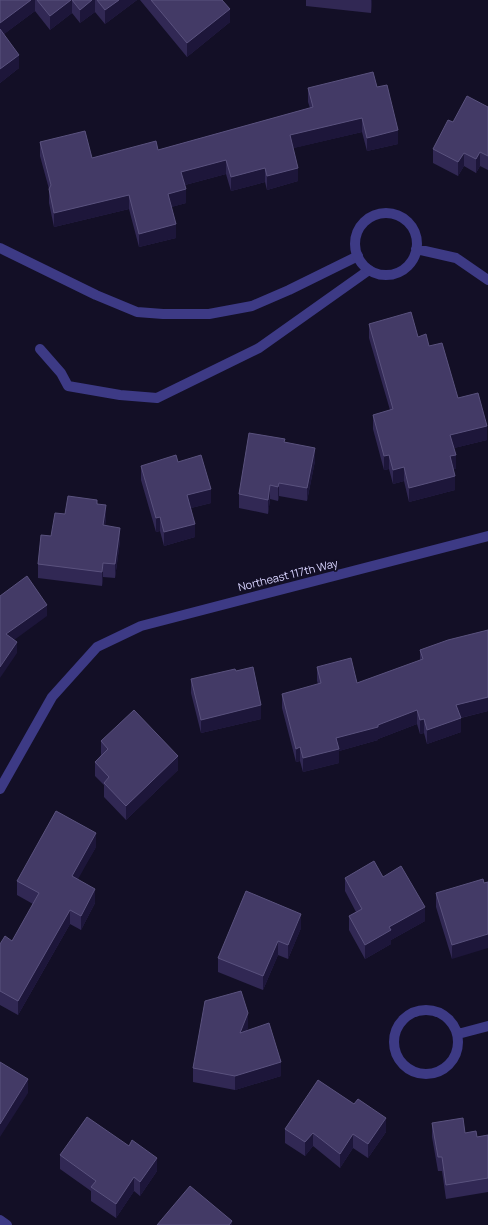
<svg xmlns="http://www.w3.org/2000/svg" width="488" height="1225" viewBox="0 0 488 1225" font-family="Manrope,sans-serif">
<style>
.lines{fill:none;stroke-linecap:round;stroke-linejoin:round}
.service{stroke:#3d3a85;stroke-width:10}
.minor{stroke:#3d3a85;stroke-width:10}
.wall{fill:#312854}
.shaded-wall{fill:#1d163a}
.building{fill:#433a66;stroke:#5a527e}
.labels{text-anchor:middle;stroke-width:3.5;stroke-linejoin:round;paint-order:stroke}
.street-label{font-size:11px;fill:#d9d4ff;stroke:#130f26}
</style>
<rect width="100%" height="100%" fill="#130f26"/>
<g class="lines">
<path class="service" d="M0 248 96 295 137 312 163 314H209L252 306 289 290 358 256
M40 349 61 373 68 386 120 395 157 398 259 348 369 270"/>
<path class="minor" d="M355 244a31 31 0 1 1 62 0a31 31 0 1 1-62 0Z
M416 249 456 258 488 280
M0 789 52 697 97 647 141 626 488 536
M394 1042a32 32 0 1 1 64 0a32 32 0 1 1-64 0Z
M458 1034 488 1026
M0 1220 7 1225"/>
</g>
<path class="wall" d="M0 0H137L105 24 95 12 80 23 72 13 50 30 35 11 4 34 19 68 0 83Z
M140 0H222L230 22 187 57Z
M306 0H372L371 13 306 6Z
M377 87 398 144 367 151 362 132 293 148 298 181 267 190 265 182 231 191 226 174 185 185 186 203 171 207 176 238 139 247 129 209 54 227 49 203V189L40 156V142L92 158 158 150 310 108 308 102V88Z
M488 107V170L480 166 476 173 464 166 458 176 433 163V149L453 122Z
M369 324 418 337 429 346 458 398 487 440 454 448 456 469H453L455 490 409 502 404 481 393 484 389 469 384 470 373 429V415L390 410 369 338Z
M285 442 315 461 307 501 279 496 278 501 270 499 268 514 239 508V494Z
M178 462 211 503 191 508 195 537 164 546 160 531 156 532 141 480V466Z
M97 504 106 518 105 526 120 541 115 578 103 577 102 586 38 578V564L51 536 65 514Z
M488 630V711L461 718V732L427 744 424 733 420 734 417 724 378 739V740L339 751V763L303 772 300 761 296 762 282 708V694L318 684 317 681V667L357 683 420 661V650Z
M236 671 261 719 201 733 191 693V679Z
M101 741 178 770 126 820 104 797V785L95 776V762L101 755Z
M96 847 77 879 95 903 81 930 70 924 18 1015 0 1005V944L12 941 33 904 17 895V881Z
M383 877 425 921 391 940V944L365 959 349 930V916L356 912 345 891V878Z
M484 883 452 959 436 907V893Z
M301 928 288 959 278 955 263 990 218 972V958Z
M248 1027 247 1030 281 1076 235 1090 193 1082V1068Z
M432 1123 465 1133 477 1137 488 1135V1192L446 1199 442 1171H438L432 1137Z
M285 1129 386 1132 368 1158 353 1148 340 1168 313 1146 305 1156 285 1143Z
M60 1155 157 1171 140 1196 134 1191 116 1218 91 1201V1191L60 1169Z"/>
<path class="shaded-wall" d="M31 0H35V11L0 37V23Z
M71 0H72V13L50 30V16Z
M92 0H95V12L80 23V10Z
M119 0H137L105 24V10Z
M371 0H372L371 13Z
M230 9V22L187 57V43Z
M19 55V68L0 83V69Z
M362 118V132L290 149V135Z
M398 130V144L367 151V138Z
M480 152V166L476 173V159Z
M464 153V166L458 176V162Z
M226 160V174L181 186V172Z
M265 168V182L231 191V177Z
M298 168V181L267 190V176Z
M186 189V203L168 208V194Z
M129 195V209L54 227V213Z
M176 224V238L139 247V234Z
M487 426V440L450 449V435Z
M315 448V461L307 501V488Z
M389 455V469L384 470V456Z
M456 455V469L450 470V456Z
M404 467V481L393 484V470Z
M455 476V490L409 502V488Z
M279 483V496L278 501V487Z
M270 485V499L268 514V500Z
M211 489V503L187 509V495Z
M106 505V518L103 539V525Z
M160 517V531L156 532V518Z
M195 524V537L164 546V532Z
M120 528V541L115 578V564Z
M103 563V577L102 586V572Z
M47 605V616L6 646V634Z
M17 642V653L0 678V667Z
M488 698V711L456 719V705Z
M261 705V719L201 733V720Z
M417 710V724L378 739V740L339 751V763L303 772V758L336 738 378 725Z
M461 718V732L427 744V730Z
M424 719V733L420 734V720Z
M300 747V761L296 762V749Z
M178 756V770L126 820V806Z
M96 833V847L72 890V876Z
M95 889V903L81 930V916Z
M425 907V921L391 940V944L365 959V945L389 927Z
M70 910V924L18 1015V1001Z
M301 914V928L288 959V945Z
M488 934V948L452 959V945Z
M278 941V955L263 990V976Z
M248 1013V1027L240 1047V1033Z
M281 1062V1076L235 1090V1076Z
M28 1079V1093L0 1137V1124Z
M386 1118V1132L368 1158V1144Z
M313 1133V1146L305 1156V1142Z
M353 1134V1148L340 1168V1154Z
M157 1158V1171L140 1196V1182Z
M134 1177V1191L116 1218V1204Z
M232 1221V1225H229Z"/>
<path class="building" d="M0 0H31L0 23Z
M37 0H71L50 16Z
M72 0H92L80 10Z
M97 0H119L105 10Z
M151 0H222L230 9 187 43Z
M0 29 19 55 0 69Z
M373 72 377 87 387 85 398 130 367 138 362 118 290 135 298 168 267 176 265 168 231 177 226 160 181 172 186 189 168 194 176 224 139 234 129 195 54 213 49 189 51 185 40 142 85 131 92 158 156 141 158 150 313 107 308 88Z
M467 96 488 107V156L480 152 476 159 464 153 458 162 433 149 448 120 453 122Z
M411 312 418 337 426 334 429 346 442 343 458 398 478 393 487 426 450 435 456 455 450 456 455 476 409 488 404 467 393 470 389 455 384 456 373 415 393 409 369 324Z
M249 433 285 439 284 442 315 448 307 488 279 483 278 487 270 485 268 500 239 494Z
M176 455 178 462 201 455 211 489 187 495 195 524 164 532 160 517 156 518 141 466Z
M68 496 97 500V504L106 505 103 525 120 528 115 564 103 563 102 572 38 564 41 535 51 536 55 513 65 514Z
M27 576 47 605 6 634 17 642 0 667V596Z
M488 630V697L456 705 461 718 427 730 424 719 420 720 417 710 378 725V727L336 738 339 749 303 758 300 747 296 749 282 694 321 683 317 667 351 658 357 683 423 659 420 650 448 640Z
M253 667 261 705 201 720 191 679 235 669 236 671Z
M134 710 178 756 126 806 104 783 109 777 95 762 108 749 101 741Z
M56 811 96 833 72 876 95 889 81 916 70 910 18 1001 0 991V944L5 936 12 941 39 893 17 881Z
M374 861 383 877 401 866 425 907 389 927 391 930 365 945 349 916 362 909 345 878Z
M483 879 484 883 488 882V934L452 945 436 893Z
M246 891 301 914 288 945 278 941 263 976 218 958Z
M241 991 248 1013 240 1033 269 1023 281 1062 235 1076 193 1068 205 1001Z
M0 1062 28 1079 0 1124Z
M318 1080 354 1104 358 1099 386 1118 368 1144 353 1134 340 1154 313 1133 305 1142 285 1129Z
M87 1117 129 1146 132 1140 157 1158 140 1182 134 1177 116 1204 91 1187 96 1181 60 1155Z
M463 1118 465 1133 476 1131 477 1137 488 1135V1178L446 1185 442 1157H438L432 1123Z
M190 1186 232 1221 229 1225H157Z"/>
<g class="labels">
<g class="street-label">
<text transform="translate(288 575) rotate(-14)" y="4">Northeast 117th Way</text>
</g>
</g>
</svg>
